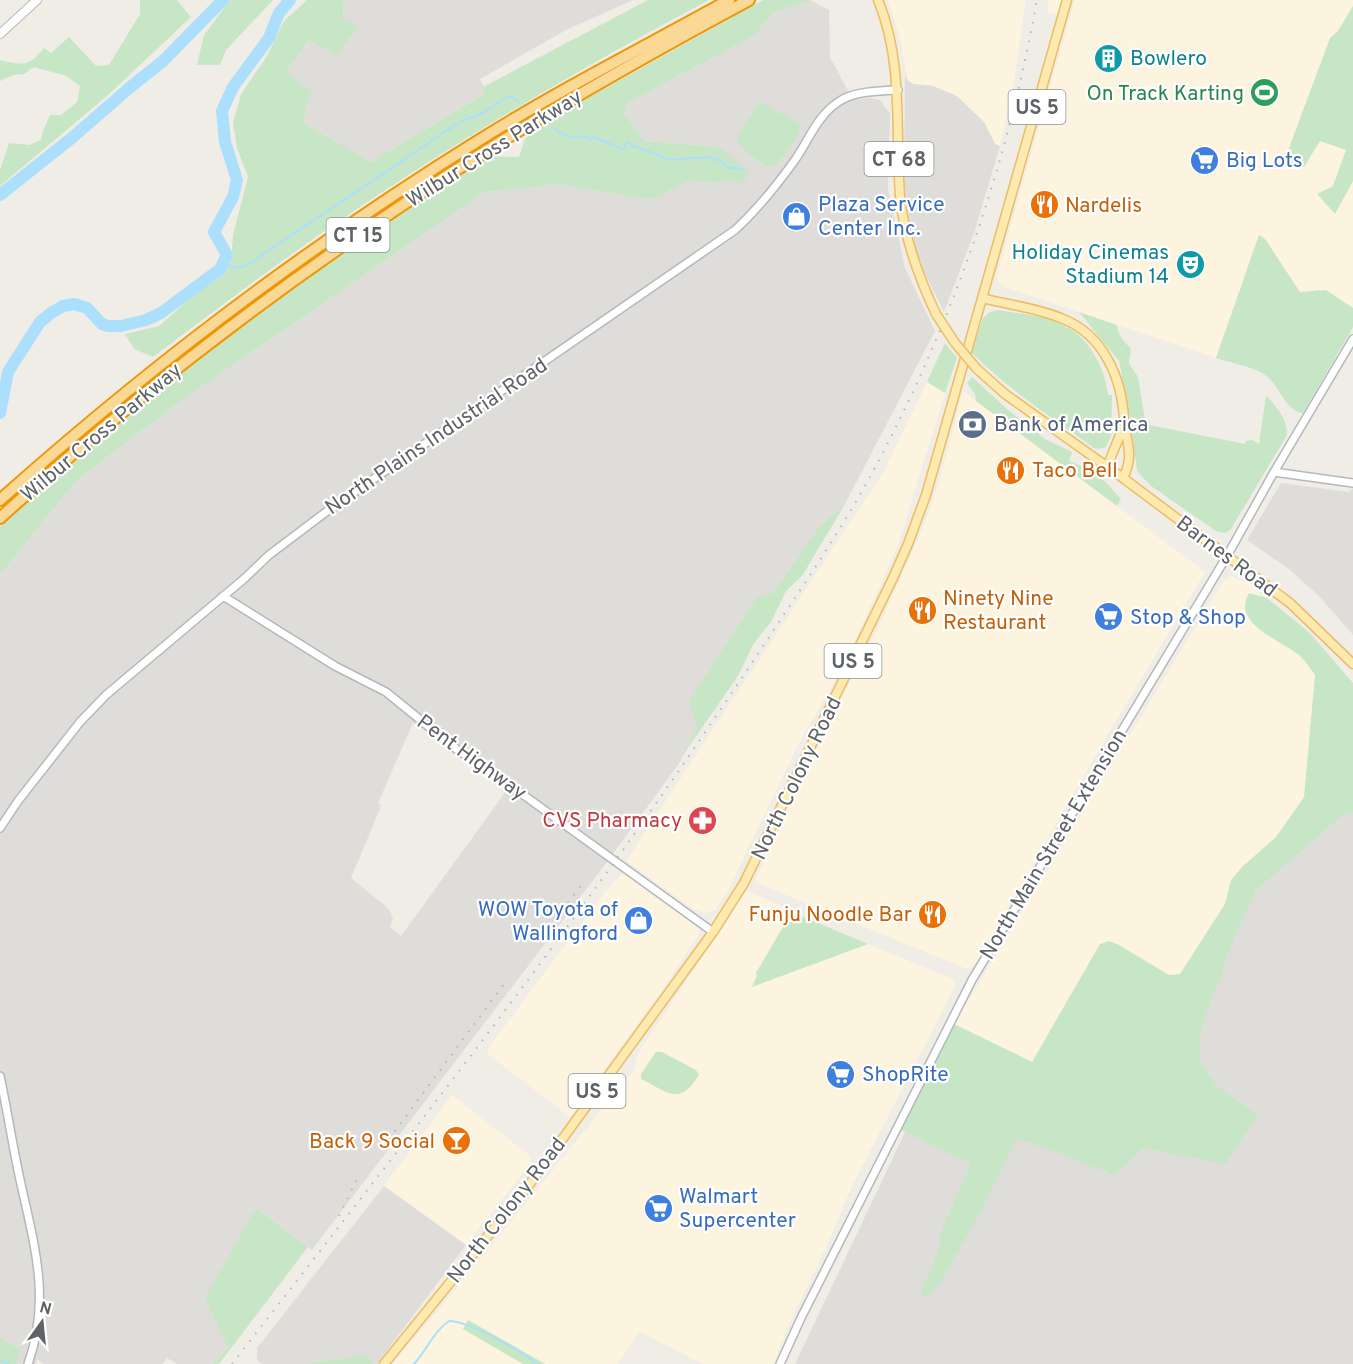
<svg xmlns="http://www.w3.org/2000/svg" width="1353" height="1364" viewBox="0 0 1353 1364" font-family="Overpass,sans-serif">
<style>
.commercial{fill:#fdf4df}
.industrial{fill:#dfddd9;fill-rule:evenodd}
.green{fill:#c7e6c5}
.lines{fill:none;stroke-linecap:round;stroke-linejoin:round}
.stream{stroke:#abdffc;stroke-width:2}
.river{stroke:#abdffc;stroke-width:12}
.tertiary-casing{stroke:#b4b8bb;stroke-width:10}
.secondary-casing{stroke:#b3b7bb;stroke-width:10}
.primary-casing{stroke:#edbc63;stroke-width:11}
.motorway-casing{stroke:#ef9608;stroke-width:14}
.tertiary{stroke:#fff;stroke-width:7}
.secondary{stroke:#fff;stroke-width:8}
.primary{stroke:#fceab0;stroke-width:8}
.motorway{stroke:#f9d995;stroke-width:10}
.rail{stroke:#b5b6b7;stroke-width:2;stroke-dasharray:1.5 8;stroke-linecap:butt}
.primary-bridge-casing{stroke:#edbc63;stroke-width:11;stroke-linecap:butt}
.primary-bridge{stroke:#fceab0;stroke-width:8}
.labels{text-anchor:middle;stroke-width:4.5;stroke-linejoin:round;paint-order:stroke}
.shield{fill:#fff;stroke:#8e9295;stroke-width:1.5}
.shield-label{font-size:20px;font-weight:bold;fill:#5e6367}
.culture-label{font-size:21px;fill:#0d838f;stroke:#fff;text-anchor:start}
.leisure-label{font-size:21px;fill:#27864d;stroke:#fff;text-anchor:end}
.street-label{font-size:21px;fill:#5e6367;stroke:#fff}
.shop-label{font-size:21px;fill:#366cbe;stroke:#fff;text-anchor:start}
.food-label{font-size:21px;fill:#c56008;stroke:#fff;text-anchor:start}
.service-label{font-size:21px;fill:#4e5e75;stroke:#fff;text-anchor:start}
.health-label{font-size:21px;fill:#be3a42;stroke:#fff;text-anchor:end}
</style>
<rect width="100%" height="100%" fill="#f0ede7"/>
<path class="commercial" d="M888 0H1026L1013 87 1000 146 995 144 984 122 933 86 913 84 908 81 900 38Z
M1048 0H1061L1057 14 1047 12Z
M1075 0H1353V6L1338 31 1330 39 1284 164 1320 141 1347 150 1333 186 1335 213 1353 181V308L1326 290 1300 292 1265 239 1259 235 1216 358 1004 287 998 281 997 275Z
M927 382 945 393 900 539 885 575 843 665 797 747 728 890 715 910 706 913 695 910 626 861 883 473Z
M963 391 1205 572 1104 741 977 961 973 966 967 969 762 885 757 882 756 878 830 720 878 628 922 530 939 483Z
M1231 576 1251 584 1353 694V781L1193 997 1033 1062 954 1024 1223 582Z
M624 871 698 928 699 934 664 987 570 1117 489 1055 487 1050 600 898Z
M747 890 794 912 790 914 756 973 757 976 753 986 868 944 951 978 956 985 853 1184 827 1245 786 1331 774 1364H703L640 1332 617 1364H545L468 1320 463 1329 523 1364H392L442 1306 635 1069 636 1060 641 1049Z
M452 1095 529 1155 531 1163 466 1245 384 1186Z"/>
<path class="industrial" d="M344 0H633L566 30 480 79 486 92 371 162 304 123 307 102 286 72 310 39 343 19Z
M810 0 829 10 830 57 853 100 870 98 880 100 890 114 888 189 905 268 935 331 844 506 820 525 773 593 680 762 607 862 312 1250 256 1208 228 1347 213 1364H177L167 1358 163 1364H44L37 1359 36 1364H0V575L76 481 182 400 485 192 560 184 650 200 689 181 717 183 734 179 720 147 644 141 624 113 628 103 755 35 774 12ZM799 135 777 165 766 167 749 155ZM413 723 422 727 502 785 504 794 401 936 390 927 393 919 389 909 351 878 381 806 378 803Z
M905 76 908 81 913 84 933 86 957 96 984 122 995 144 1000 146 974 233 944 312 919 262 909 217 904 181Z
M1281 483 1349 492 1353 488V635L1319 596 1289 569 1247 540Z
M1353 781V1364H795L926 1088 1106 1172 1248 888Z
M384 1186 466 1245 377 1364H373L372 1361 365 1355 302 1364H262L257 1360V1348Z"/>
<path class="green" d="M140 0H177L191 17 107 96 0 186V170L9 143 29 145 41 140 43 131 50 115H61L77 102 80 86 66 76 34 67 24 74 13 75 0 81V60C22 66 30 66 44 48L51 53 69 37 96 66 109 65 140 14Z
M230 0H273L226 50 220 65H197L204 35Z
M307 0H344L343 19 358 26 337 55 309 40 286 72 312 92 307 102 304 123 371 162 485 93 483 87 648 0H709C597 59 487 123 381 193 303 244 227 301 153 357L134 349 125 334 159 326 231 262 233 235 248 177 237 148 233 123 241 94 267 56 284 21Z
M763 0H811L774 12 755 35 628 103 624 113 644 141 720 147 749 172 743 184 734 179 717 183 689 181 650 200 560 184 485 192 182 400 76 481 0 575V526L59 474 200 359 298 284 488 156 519 157 525 139 545 122Z
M1353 6V181L1335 214 1317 194 1333 186 1346 150 1320 141 1304 167 1283 164 1330 38 1338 31Z
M759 102 799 123V135L777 165 766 167 749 155 736 139Z
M1259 235 1265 239 1300 292 1326 290 1353 308V327L1303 413C1286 413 1279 384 1265 375 1257 368 1228 362 1216 358Z
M998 310 1055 319C1060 326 1068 327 1075 332 1094 348 1105 371 1108 395H1112L1111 436 1106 447 1098 449 1094 448C1053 418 1010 391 974 355L972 352 983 318 990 312Z
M1079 312 1117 325C1117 335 1124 341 1131 349L1129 363 1138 377 1145 420 1150 421 1149 425 1245 444 1246 441 1252 440 1259 444 1266 395C1276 406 1288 420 1287 435L1231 529 1226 533 1216 531 1151 486 1137 471 1131 423 1119 361Z
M945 343 957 358 945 393 927 382Z
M972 377 1007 409 1045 439 1072 452 1069 461C1095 470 1104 479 1121 499L1117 506 976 401 975 394 967 383Z
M844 506 802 576 786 591 771 622 754 643 738 676 683 755 697 728 689 702 757 597 773 593 820 525Z
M1249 593 1267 598 1309 632 1353 683V811L1340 817 1255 891 1226 957 1222 975 1212 996 1199 1038 1201 1064 1217 1086 1258 1115 1225 1164 1144 1148 1114 1175 1026 1141 1016 1140 981 1211 940 1283 927 1296 922 1295 921 1291 940 1248V1234L971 1164 901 1130 954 1024 1032 1062 1100 944 1109 941 1119 945 1169 975 1180 974 1225 904 1231 880 1242 867 1276 837 1304 797 1315 675C1309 667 1304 658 1296 653 1276 638 1232 623 1249 593Z
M792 912 868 944 752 987 757 976 756 973Z
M656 1052H662L696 1070 699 1075C679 1107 668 1092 641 1079V1074Z
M256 1208 308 1247 219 1364H213L228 1347 205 1298Z
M468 1320 545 1364H523L463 1329Z
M0 1338 21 1350 16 1364H0Z
M365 1355 372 1361 373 1364H302Z"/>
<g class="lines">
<path class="stream" d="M555 129 570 138 579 136 584 138 587 136 591 140 594 137 622 149 625 148 624 145 629 142 632 146 654 153 669 160 708 157 721 161 727 167 743 170
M223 263 235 268 246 266 458 123 485 112 507 97H512L518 101
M0 1360 8 1364
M414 1364C427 1350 433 1332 449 1321 467 1321 523 1350 536 1364"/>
<path class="river" d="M0 195 73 137 128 89 163 61 223 0
M0 413 8 372 40 322 51 313 63 306 74 304 87 308 102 324 108 326H121L146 320 161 313 220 269 227 255 214 232 233 197 237 180 225 142 222 111 233 87 269 38 279 13 290 0"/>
<defs>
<path id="tertiary" d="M1274 472 1353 483
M223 596 335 666 386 692 455 748 518 791 713 932
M0 828 18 801 80 722 106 695 245 578 269 555 330 509 735 230C758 209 777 185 795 160 810 138 818 113 843 99 859 91 880 91 898 90
M0 1076C7 1109 12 1142 19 1175 33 1241 52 1297 28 1364
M780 1364 801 1318 972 980 1227 556 1274 472 1353 339"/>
<path id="secondary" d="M0 34 37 0"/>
<path id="primary" d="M878 0C904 63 895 129 900 196 904 238 918 276 936 314
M982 298C1009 305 1038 308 1063 319 1104 335 1122 379 1124 420 1126 443 1135 454 1123 478
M977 369 1005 394 1123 478 1290 603 1353 664
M1107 467 1124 425
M384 1364 529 1185 713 932 744 883 893 578 908 544 926 495 1067 0"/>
<path id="motorway" d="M0 500C150 366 310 245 481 139 561 89 646 46 729 0
M0 518C151 381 314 259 486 151 572 97 660 48 749 0"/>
</defs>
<use href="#tertiary" class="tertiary-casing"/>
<use href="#secondary" class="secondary-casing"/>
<use href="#primary" class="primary-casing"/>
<use href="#motorway" class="motorway-casing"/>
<use href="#tertiary" class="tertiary"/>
<use href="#secondary" class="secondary"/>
<use href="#primary" class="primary"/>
<use href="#motorway" class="motorway"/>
<path class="rail" d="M568 903 582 884
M389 1139 504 984
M339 1216 357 1179
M232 1364C385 1167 540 972 682 766 715 718 748 669 781 619 815 568 849 517 878 462 955 316 1008 162 1037 0"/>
<defs>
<path id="primary-bridge" d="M936 314 955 343 977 369"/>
</defs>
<use href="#primary-bridge" class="primary-bridge-casing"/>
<use href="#primary-bridge" class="primary-bridge"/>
</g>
<defs>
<symbol id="building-disc" viewBox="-11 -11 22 22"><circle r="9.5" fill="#0f9aa8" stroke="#fff"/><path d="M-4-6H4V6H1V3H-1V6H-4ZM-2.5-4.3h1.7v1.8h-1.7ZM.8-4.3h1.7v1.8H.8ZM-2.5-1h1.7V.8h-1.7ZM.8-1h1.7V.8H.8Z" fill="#fff"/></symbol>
<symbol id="stadium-disc" viewBox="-11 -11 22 22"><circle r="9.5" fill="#2e9e5b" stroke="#fff"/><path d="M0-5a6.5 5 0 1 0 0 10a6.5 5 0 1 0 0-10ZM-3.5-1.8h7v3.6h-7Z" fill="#fff"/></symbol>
<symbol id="supermarket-disc" viewBox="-11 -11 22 22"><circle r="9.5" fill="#3f7fe0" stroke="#fff"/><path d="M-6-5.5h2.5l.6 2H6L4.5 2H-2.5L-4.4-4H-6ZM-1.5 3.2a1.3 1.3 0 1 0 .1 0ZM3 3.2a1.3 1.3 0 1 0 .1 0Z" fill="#fff"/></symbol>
<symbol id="restaurant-disc" viewBox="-11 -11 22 22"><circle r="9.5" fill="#e8710a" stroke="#fff"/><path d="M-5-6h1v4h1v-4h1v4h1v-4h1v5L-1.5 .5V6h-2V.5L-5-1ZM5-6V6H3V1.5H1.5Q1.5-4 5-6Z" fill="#fff"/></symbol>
<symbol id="shop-disc" viewBox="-11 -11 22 22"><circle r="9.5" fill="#3f7fe0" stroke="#fff"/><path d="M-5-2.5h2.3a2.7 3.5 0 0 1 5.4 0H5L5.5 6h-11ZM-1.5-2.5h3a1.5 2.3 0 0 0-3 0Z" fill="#fff"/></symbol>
<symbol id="theatre-disc" viewBox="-11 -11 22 22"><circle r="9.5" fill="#0f9aa8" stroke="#fff"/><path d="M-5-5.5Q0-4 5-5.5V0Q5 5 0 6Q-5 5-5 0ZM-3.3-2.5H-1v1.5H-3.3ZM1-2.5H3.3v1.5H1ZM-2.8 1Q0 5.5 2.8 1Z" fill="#fff"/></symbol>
<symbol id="bank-disc" viewBox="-11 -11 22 22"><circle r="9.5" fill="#5c6f8a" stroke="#fff"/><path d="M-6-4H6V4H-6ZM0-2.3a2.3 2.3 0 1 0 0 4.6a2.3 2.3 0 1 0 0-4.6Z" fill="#fff"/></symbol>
<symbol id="pharmacy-disc" viewBox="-11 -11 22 22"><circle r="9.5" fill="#e0444e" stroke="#fff"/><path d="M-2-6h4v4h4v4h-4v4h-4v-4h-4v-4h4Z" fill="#fff"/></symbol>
<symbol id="bar-disc" viewBox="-11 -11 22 22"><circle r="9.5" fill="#e8710a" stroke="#fff"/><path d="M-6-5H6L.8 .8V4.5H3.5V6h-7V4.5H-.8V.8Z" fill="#fff"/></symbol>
</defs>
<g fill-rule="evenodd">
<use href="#building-disc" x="1092" y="42" width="33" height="33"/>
<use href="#stadium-disc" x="1248" y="76" width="33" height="33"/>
<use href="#supermarket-disc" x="1188" y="144" width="33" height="33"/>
<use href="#restaurant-disc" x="1028" y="188" width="33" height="33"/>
<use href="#shop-disc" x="780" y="200" width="33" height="33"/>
<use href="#theatre-disc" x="1174" y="248" width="33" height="33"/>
<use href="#bank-disc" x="956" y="408" width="33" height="33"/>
<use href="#restaurant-disc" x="994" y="454" width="33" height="33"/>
<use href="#restaurant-disc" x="906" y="594" width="33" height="33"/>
<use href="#supermarket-disc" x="1092" y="600" width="33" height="33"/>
<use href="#pharmacy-disc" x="686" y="804" width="33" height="33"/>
<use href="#restaurant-disc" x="916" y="898" width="33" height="33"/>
<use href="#shop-disc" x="622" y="904" width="33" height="33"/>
<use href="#supermarket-disc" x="824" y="1058" width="33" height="33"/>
<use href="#bar-disc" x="440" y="1124" width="33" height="33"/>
<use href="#supermarket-disc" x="642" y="1192" width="33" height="33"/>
</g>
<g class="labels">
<g class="shield">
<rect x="1008.5" y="90" width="57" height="34" rx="4.5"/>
<rect x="864.5" y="142" width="69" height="34" rx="4.5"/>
<rect x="326.5" y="218" width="63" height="34" rx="4.5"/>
<rect x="824.5" y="644" width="57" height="34" rx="4.5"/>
<rect x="568.5" y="1074" width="57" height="34" rx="4.5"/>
</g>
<g class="shield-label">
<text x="1037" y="114">US 5</text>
<text x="899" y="166">CT 68</text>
<text x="358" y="242">CT 15</text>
<text x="853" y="668">US 5</text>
<text x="597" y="1098">US 5</text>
</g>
<g class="culture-label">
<text x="1130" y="65">Bowlero</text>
<text x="1169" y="259" text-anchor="end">Holiday Cinemas<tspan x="1169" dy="24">Stadium 14</tspan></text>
</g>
<g class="leisure-label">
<text x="1244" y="100">On Track Karting</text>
</g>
<g class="street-label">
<text transform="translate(494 148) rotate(-32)" y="7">Wilbur Cross Parkway</text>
<text transform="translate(101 432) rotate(-40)" y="7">Wilbur Cross Parkway</text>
<text transform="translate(436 436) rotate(-34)" y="7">North Plains Industrial Road</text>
<text transform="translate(1227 556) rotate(37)" y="7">Barnes Road</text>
<text transform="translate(472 757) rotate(36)" y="7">Pent Highway</text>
<text transform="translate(796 778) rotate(-64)" y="7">North Colony Road</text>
<text transform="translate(1053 844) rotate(-59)" y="7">North Main Street Extension</text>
<text transform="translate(506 1210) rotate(-52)" y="7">North Colony Road</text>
</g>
<g class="shop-label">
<text x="1226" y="167">Big Lots</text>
<text x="818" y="211">Plaza Service<tspan x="818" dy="24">Center Inc.</tspan></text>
<text x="1130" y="624">Stop &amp; Shop</text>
<text x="618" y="916" text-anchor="end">WOW Toyota of<tspan x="618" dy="24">Wallingford</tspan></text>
<text x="862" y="1081">ShopRite</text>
<text x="679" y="1203">Walmart<tspan x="679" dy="24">Supercenter</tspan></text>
</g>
<g class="food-label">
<text x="1065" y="212">Nardelis</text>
<text x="1032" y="477">Taco Bell</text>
<text x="943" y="605">Ninety Nine<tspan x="943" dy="24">Restaurant</tspan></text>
<text x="912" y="921" text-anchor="end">Funju Noodle Bar</text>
<text x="435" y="1148" text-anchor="end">Back 9 Social</text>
</g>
<g class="service-label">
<text x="994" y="431">Bank of America</text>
</g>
<g class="health-label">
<text x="682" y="827">CVS Pharmacy</text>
</g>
</g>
<g transform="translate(42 1322) rotate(15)" stroke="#ffffff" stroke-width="4.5" paint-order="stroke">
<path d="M0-4.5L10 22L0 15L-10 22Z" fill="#5e6367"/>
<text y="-9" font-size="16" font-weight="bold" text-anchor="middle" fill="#5e6367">N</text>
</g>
</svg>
